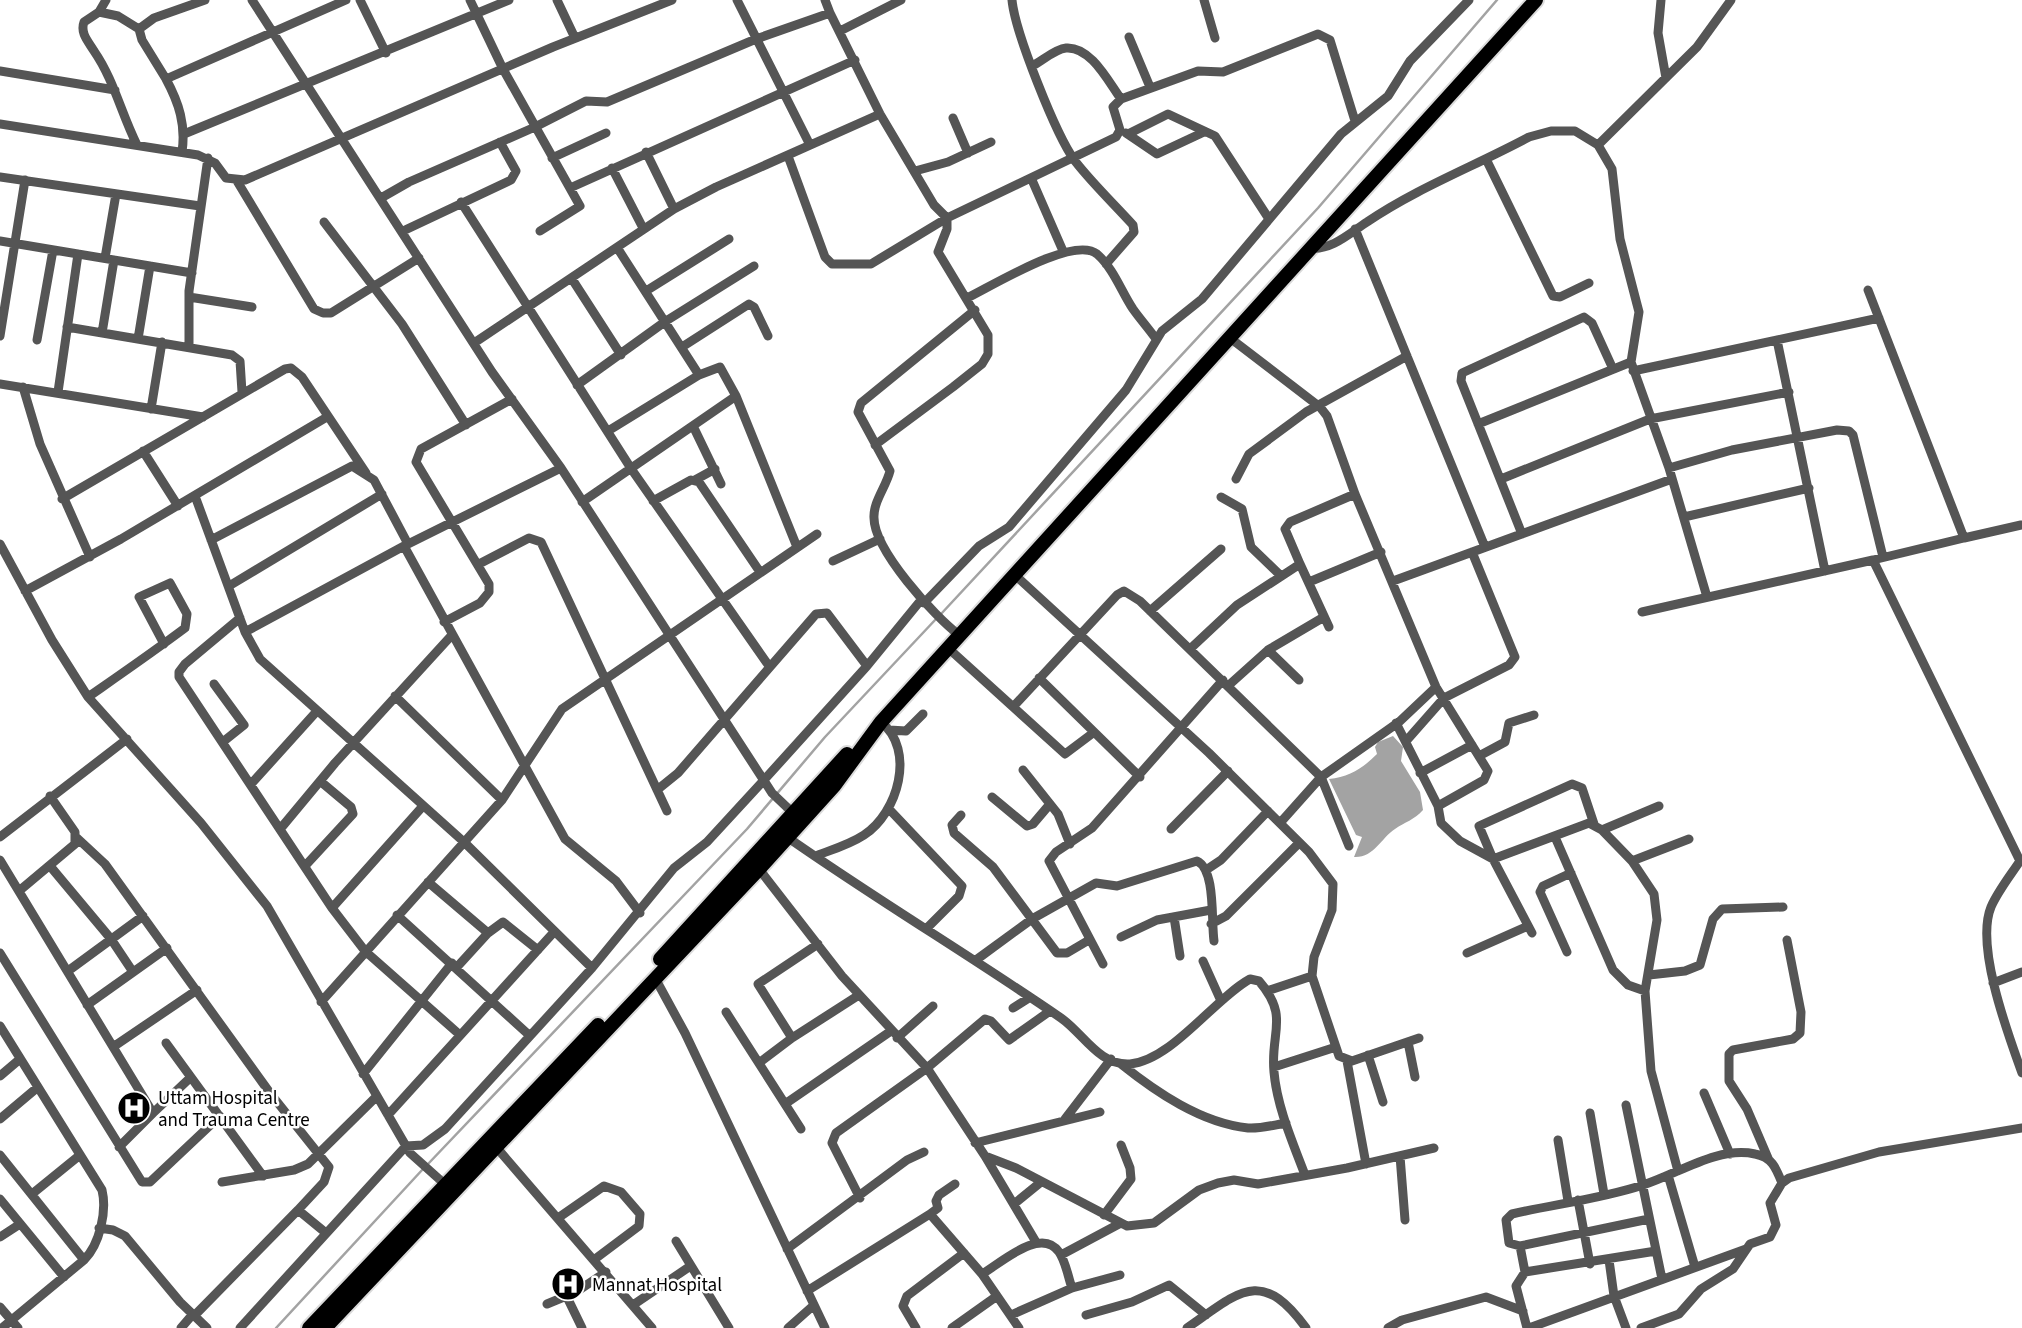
<svg xmlns="http://www.w3.org/2000/svg" width="2022" height="1328" viewBox="0 0 2022 1328" font-family="'Source Sans 3',sans-serif">
<style>
.water{fill:#a3a3a3}
.lines{fill:none;stroke-linecap:round;stroke-linejoin:round}
.stream{stroke:#a3a3a3;stroke-width:2.5}
.highway-casing{stroke:#dbdbdb;stroke-width:18}
.minor{stroke:#555;stroke-width:9}
.highway{stroke:#000;stroke-width:14}
.labels{text-anchor:middle;stroke-width:5;stroke-linejoin:round;paint-order:stroke}
.poi-label{font-size:19px;fill:#000;stroke:#fff;text-anchor:start}
</style>
<rect width="100%" height="100%" fill="#fff"/>
<path class="water" d="M1393 736 1403 747 1401 761 1420 792 1423 810C1414 820 1405 822 1395 829 1381 838 1374 858 1354 857L1362 837 1356 835 1329 779C1349 777 1362 769 1377 754L1375 747 1378 742Z"/>
<g class="lines">
<path class="stream" d="M941 614 1318 208 1497 0
M428 1164 747 829 825 737 936 619
M276 1328 423 1169"/>
<defs>
<path id="highway" d="M660 959 847 754
M309 1328 598 1025
M325 1328 759 869 834 786 881 722 1536 0"/>
</defs>
<use href="#highway" class="highway-casing"/>
<path class="minor" d="M106 0 99 12 84 22C80 33 88 41 94 51 114 80 121 113 137 145
M252 0 492 372 561 468 772 793 793 813
M360 0 386 53
M470 0 503 69 580 206 540 231
M557 0 575 38
M737 0 810 145
M825 0 830 13
M1012 0C1015 32 1056 135 1075 161 1092 183 1114 204 1133 225L1134 232 1106 264
M1204 0 1215 38
M1661 0 1658 33 1666 78
M99 12 118 16 139 29
M840 31 901 0
M1129 37 1150 87
M1032 66C1042 61 1055 49 1066 48 1091 46 1109 83 1121 99
M0 71 115 90
M166 79 142 40 139 29 154 18 205 0
M953 118 968 153
M0 124 198 155 215 163 226 178 245 180 553 47 672 0
M1126 133 1157 154 1204 132
M184 134 509 0
M1128 134 1168 114 1215 136 1269 219
M1598 145 1697 47 1731 0
M182 152C186 125 179 103 166 79L346 0
M646 152 674 209
M788 156 825 257 832 264H871L947 218
M552 158 606 133
M1486 159 1553 296 1560 297 1589 283
M612 168 643 228
M915 171 948 162 991 142
M0 177 200 206
M1032 180 1063 251
M237 181 314 309 323 313H331L419 258
M570 188 855 60
M381 198 409 182 535 127 586 101 607 102 756 39 830 13 880 114 934 205 947 218 1116 137 1120 130 1113 107 1121 99 1198 71 1223 72 1318 34 1330 40 1355 121
M461 202 632 470 769 666
M324 222 402 324 466 425
M1355 229 1485 547
M403 231 511 180 516 171 500 142
M0 241 192 273
M1310 248C1331 251 1350 233 1367 222 1417 188 1475 166 1529 137L1551 131H1575L1598 145 1612 169 1620 239 1639 312 1631 362 1669 468 1707 597
M618 249 699 375
M105 258 116 194
M572 279 621 355
M1868 290 1964 538 1873 560
M646 291 729 239
M189 297 252 307
M967 298C992 286 1074 235 1097 254 1114 269 1121 291 1133 309 1140 319 1149 329 1156 339
M67 327 232 355 240 361 242 392
M102 333 114 260
M0 336 25 180
M1230 338 1320 407 1327 416 1355 494 1436 687 1488 771 1484 780 1438 806
M138 339 150 266
M37 340 53 250
M1777 340 1825 571
M474 343 674 209 716 187 880 114
M189 347V291L208 158
M682 347 749 304 754 307 768 336
M1633 371 1879 318
M0 384 203 417
M577 385 666 321 754 266
M23 387 40 444 90 557
M58 392 78 254
M151 409 162 342
M1478 424 1631 362
M694 428 721 484
M608 431 699 375 720 367 736 396 797 547
M875 445 953 387 982 364 988 354V335L938 252 947 229V218
M143 451 178 506
M1669 468 1732 450 1837 430 1849 431 1853 435 1883 557
M1236 479 1249 454 1306 412 1407 356
M1501 479 1650 419 1789 392
M695 480 715 469
M195 496 245 632 260 659 464 842 592 968
M1221 497 1242 509 1251 547 1280 575
M62 499 285 369 291 368 302 377 366 473
M653 501 691 480 699 482 760 572
M582 502 736 396
M1684 517 1809 488
M1522 534 1461 381 1462 373 1584 317 1592 323 1613 369
M1964 538 2021 525
M211 540 352 466 374 480 408 544
M0 544 52 640 88 697 201 823 267 906 410 1153 448 1187
M404 546 565 839 616 881 640 913
M833 561 880 539
M479 564 529 538 541 542 667 811
M1300 564 1329 627
M1016 576 1209 753 1309 852 1333 884 1332 910 1314 957 1312 976 1339 1056 1352 1061 1419 1038
M1393 581 1672 479
M1309 582 1381 552
M229 586 382 494
M25 591 121 539 327 417
M924 603 979 546 1009 527 1126 390 1162 331 1202 299 1341 134 1388 96 1410 61 1469 0
M1150 611 1221 549
M1642 612 1873 560 2020 861C2010 876 1998 891 1991 907 1975 946 2008 1034 2022 1073
M240 618 185 664 179 672V677L332 908 365 951 460 1035
M444 622 480 603 489 592V584L416 462 421 449 512 399
M245 632 404 546 561 468
M959 635C934 616 874 550 874 518 873 502 886 487 890 471L858 412 861 403 975 310
M948 648 1065 754 1093 733
M1190 649 1237 605 1300 564 1285 529 1290 522 1355 494
M1268 650 1299 680
M1039 678 1140 777
M214 684 244 725 224 741
M1229 685 1268 650 1324 617
M395 696 502 800
M88 697C121 674 153 652 185 628L187 614 170 583 139 597 164 644
M1013 707 1117 595 1124 591 1140 601 1321 777 1349 846
M1396 723 1438 806 1441 823 1460 841 1493 859 1589 823 1602 830 1632 861 1654 894 1657 920 1645 991 1651 1071 1678 1171
M889 730 906 731 923 714
M1407 740 1444 698 1509 665 1515 657 1472 552
M1479 756 1505 742 1509 723 1534 715
M1023 770 1058 814 1070 844
M1420 773 1472 745
M252 783 317 711
M657 790 678 773 816 614 827 613 867 666
M992 797 1027 826 1033 824 1050 804
M888 808 962 886 959 896 926 929
M961 815 952 825 954 833 993 867 1057 953H1067L1089 940
M1280 823 1321 777 1399 722 1436 687
M281 828 335 763 451 636
M1171 829 1228 771
M1602 830 1659 806
M0 837 127 739
M787 837C877 900 971 956 1061 1018 1083 1033 1099 1066 1130 1064 1172 1060 1214 999 1250 979L1259 981C1290 1017 1270 1032 1274 1072 1277 1107 1293 1143 1305 1175
M1555 837 1613 970 1628 985 1645 991
M77 838 105 864 270 1093 329 1167 324 1182 298 1210
M815 856C831 850 849 845 864 835 898 813 916 750 881 722
M0 860 153 1113 191 1077
M1632 861 1689 839
M50 866 111 939 133 972
M305 866 353 814 351 807 320 781
M759 869 842 976 927 1068 985 1156 1036 1242
M1206 870 1221 860 1268 811
M428 882 488 933 457 967
M19 891 75 844V832L50 796
M332 908 423 806
M397 915 529 1035
M1174 917 1180 956
M1211 924 1226 916 1299 843
M488 933 503 922 538 950
M1532 933 1493 859 1479 826 1572 784 1582 788 1594 824
M1121 937 1157 920 1211 910
M1567 952 1540 892 1543 886 1571 873
M0 953 142 1182H150L220 1116
M1467 953 1528 926
M976 960 1032 919 1096 883 1117 886 1197 861C1216 870 1211 921 1214 941
M1203 961 1221 1001
M1103 964 1049 861 1056 852 1092 828 1223 680
M68 971 143 916
M1649 975 1685 971 1700 965 1713 919 1722 909 1783 907
M655 978 685 1033 825 1328
M1993 983 2022 972
M1267 991 1312 976
M321 1002 502 800 562 709 817 534
M87 1005 167 948
M1013 1008 1029 998
M726 1012 801 1129
M0 1026 102 1190C107 1211 100 1244 84 1260
M792 1038 758 984 818 944
M897 1038 933 1006
M1408 1042 1415 1077
M166 1043 263 1176
M113 1047 197 990
M1368 1055 1383 1102
M1347 1061 1366 1164
M759 1063 792 1038 859 995
M1121 1064C1156 1092 1201 1123 1248 1128 1260 1129 1274 1125 1286 1123
M1274 1067 1336 1047
M363 1074 452 963
M0 1076 20 1059
M1704 1093 1730 1154
M785 1104 891 1031
M1626 1105 1662 1279
M1590 1113 1604 1194
M388 1115 554 932
M0 1119 38 1087
M1065 1119 1111 1059
M1558 1140 1568 1201
M975 1143 1100 1112
M119 1147 153 1113
M497 1148 652 1328
M0 1155 84 1260 2 1328
M985 1156 1016 1168 1127 1226 1154 1223 1199 1190 1218 1183 1234 1180 1258 1184 1347 1168 1434 1148
M1400 1156 1405 1220
M1768 1158 1747 1109 1729 1081V1054L1733 1050 1793 1039 1800 1033 1801 1012 1787 940
M1668 1175 1695 1267
M222 1182 294 1170 308 1164 376 1097
M32 1194 80 1155
M860 1198 832 1143 836 1133 927 1068 985 1019 991 1021 1009 1040 1050 1011
M0 1199 64 1277
M1578 1200 1590 1264
M1014 1204 1041 1182
M930 1214 938 1208 936 1201 939 1195 955 1184
M1104 1215 1131 1179 1130 1168 1121 1145
M558 1218 604 1186 621 1192 640 1214 639 1226 595 1259
M99 1228 113 1230 125 1236 180 1302 207 1328
M0 1237 20 1224
M676 1241 729 1328
M1520 1246 1509 1243 1506 1220 1512 1214C1555 1204 1601 1199 1643 1185 1678 1174 1717 1146 1755 1154 1772 1157 1776 1168 1782 1183
M787 1249 907 1160 924 1152
M1061 1255 1119 1224
M1609 1260 1614 1296 1626 1328
M1525 1272 1656 1251
M982 1274C1001 1263 1041 1226 1059 1252 1066 1262 1068 1277 1072 1288
M807 1291 930 1214 982 1274 1019 1328
M566 1295 582 1328
M547 1304 576 1292 606 1272
M633 1305 689 1267
M0 1307 18 1328
M1011 1315 1072 1288 1120 1275
M1086 1315 1132 1302 1169 1285 1206 1315
M194 1316 298 1210 326 1233
M181 1328 193 1314
M240 1328 406 1146 423 1145 445 1129 592 968 674 868 707 842 764 780 867 666 921 600
M788 1328 814 1305
M916 1328 903 1306 907 1296 964 1253
M952 1328 997 1296
M1187 1328C1239 1292 1261 1266 1306 1328
M1388 1328 1402 1320 1486 1297 1523 1311
M1527 1328 1516 1286 1525 1272 1520 1246 1649 1219
M1529 1328 1746 1249
M1641 1328 1679 1314 1701 1289 1733 1269 1750 1244 1770 1237 1776 1225 1770 1203 1782 1183 1789 1178 1879 1152 2022 1128"/>
<use href="#highway" class="highway"/>
</g>
<defs>
<symbol id="hospital-disc" viewBox="-11 -11 22 22"><circle r="9.5" fill="#000" stroke="#fff"/><path d="M-5-5h3v3.5h4V-5h3V5h-3V1.5h-4V5h-3Z" fill="#fff"/></symbol>
</defs>
<g fill-rule="evenodd">
<use href="#hospital-disc" x="115" y="1089" width="38" height="38"/>
<use href="#hospital-disc" x="549" y="1265" width="38" height="38"/>
</g>
<g class="labels">
<g class="poi-label">
<text x="158" y="1104">Uttam Hospital<tspan x="158" dy="22">and Trauma Centre</tspan></text>
<text x="592" y="1291">Mannat Hospital</text>
</g>
</g>
</svg>
